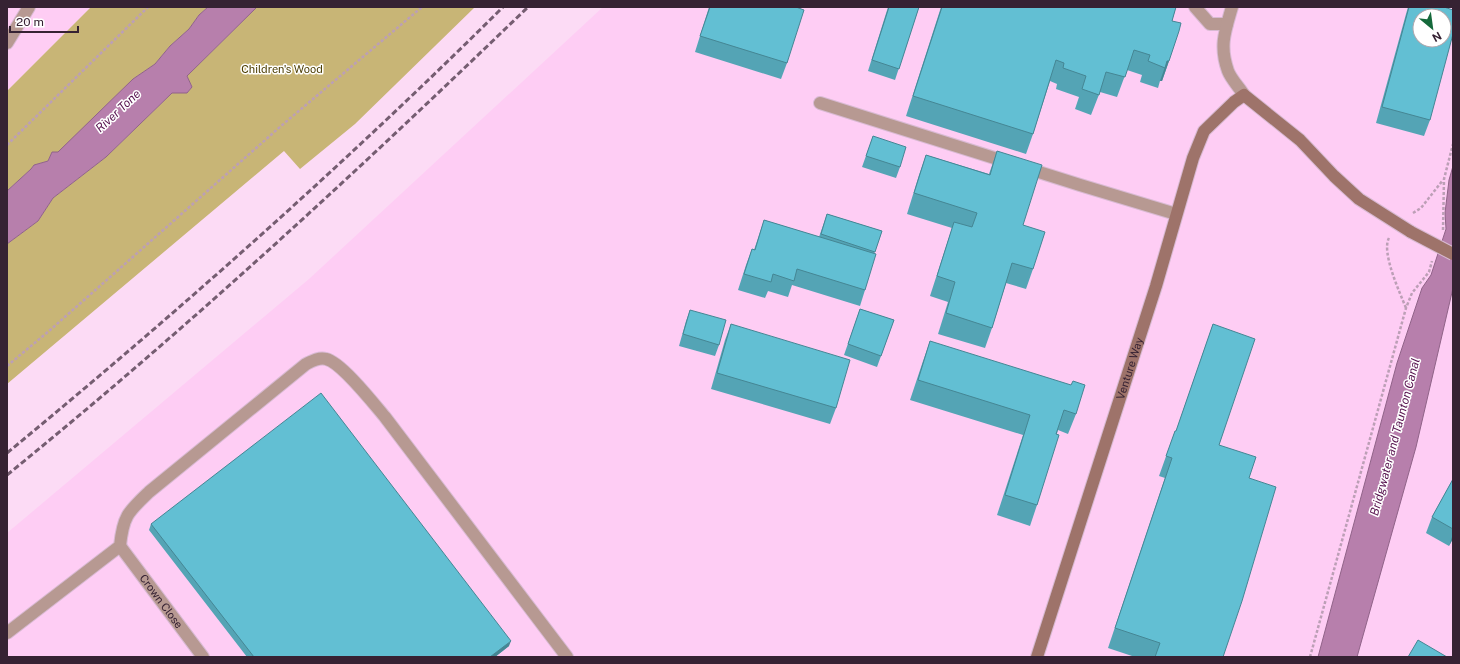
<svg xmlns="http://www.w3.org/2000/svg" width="1460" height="664" viewBox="0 0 1460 664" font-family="'Public Sans',sans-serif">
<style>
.built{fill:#fecdf4;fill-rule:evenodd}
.green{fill:#c8b576}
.water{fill:#b77fac;stroke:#906388}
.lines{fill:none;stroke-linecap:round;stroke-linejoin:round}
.lane-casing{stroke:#d8bad2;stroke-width:14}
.street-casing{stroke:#d8bad2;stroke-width:14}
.secondary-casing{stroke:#d8bad2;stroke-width:14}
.path{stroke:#bc9fb6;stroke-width:2.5;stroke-dasharray:3 2;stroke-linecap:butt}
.lane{stroke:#b79992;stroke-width:12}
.street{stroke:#b79992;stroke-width:12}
.secondary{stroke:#9e736a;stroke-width:12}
.rail{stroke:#755d71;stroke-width:3;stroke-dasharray:6 3;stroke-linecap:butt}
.secondary-bridge-casing{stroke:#d8bad2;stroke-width:14;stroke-linecap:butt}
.secondary-bridge{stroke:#9e736a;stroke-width:12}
.wall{fill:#54a4b5}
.shaded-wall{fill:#458694}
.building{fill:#62bfd3;stroke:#458694;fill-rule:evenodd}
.labels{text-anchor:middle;stroke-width:3;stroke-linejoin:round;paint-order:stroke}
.park-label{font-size:11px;fill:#4a3c01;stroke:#fff}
.street-label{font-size:11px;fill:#362233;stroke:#fff}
.water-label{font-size:12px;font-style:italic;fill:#57134f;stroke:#fff}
</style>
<rect width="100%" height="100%" fill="#fcdbf5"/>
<path class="built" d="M7 7H91L7 91Z
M603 7H1453V657H7V533L309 279ZM1420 16H1444V40H1420Z"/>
<path class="green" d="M91 7H208L199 15 189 29 170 46 155 64 133 79 58 153 52 152 48 161 34 165 31 169 7 191V91Z
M257 7H475L355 124 300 169 284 151 7 384V244L38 221 53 198 106 157 172 93H187L192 87 187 76Z"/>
<path class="water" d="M208 7H257L187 76 192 87 187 93H172L106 157 53 198 38 221 7 244V191L31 169 34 165 48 161 52 152H58L133 79 155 64 170 46 189 29 199 15Z
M1453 166V288L1416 447 1357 657H1318L1397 363 1422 288 1431 275 1446 229 1445 213 1449 180Z"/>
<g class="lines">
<defs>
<path id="lane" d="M1195 7 1210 24H1227
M7 43 29 7
M820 103 1080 185 1176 214
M7 633 120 546C123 516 128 512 149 492L306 364C312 361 319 357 326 359 341 362 374 404 385 417L567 657"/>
<g id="street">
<path d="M1232 7C1225 31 1219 46 1228 71 1231 79 1239 87 1244 95"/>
<path id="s1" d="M120 546 203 657"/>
</g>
<g id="secondary">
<path id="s2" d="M1037 657 1156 286 1193 158 1204 131 1234 102 1244 95 1300 140 1334 176 1359 199 1411 232"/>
</g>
</defs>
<use href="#lane" class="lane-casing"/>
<use href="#street" class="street-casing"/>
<use href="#secondary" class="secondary-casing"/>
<path class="path" d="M7 145 148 7
M1413 213 1421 208 1443 180
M1443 230 1444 179 1453 144
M1389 238C1381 252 1400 293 1406 308
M7 366 49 331 281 126 422 7
M1310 657 1406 308 1412 293 1429 272 1432 261"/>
<use href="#lane" class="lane"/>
<use href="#street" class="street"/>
<use href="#secondary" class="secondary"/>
<path class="rail" d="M7 453C178 312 346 163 503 7
M7 475C188 328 360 169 528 7"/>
<defs>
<path id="secondary-bridge" d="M1411 232 1453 254"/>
</defs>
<use href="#secondary-bridge" class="secondary-bridge-casing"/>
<use href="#secondary-bridge" class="secondary-bridge"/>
</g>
<path class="wall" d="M709 7H796L787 63 781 79 695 52Z
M888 7H919L895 80 868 71Z
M941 7H1176L1172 21 1169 61 1162 81H1160L1158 88 1140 82 1142 75 1127 70 1117 97 1100 92 1091 115 1075 109 1079 97 1056 89 1057 84 1050 81 1033 134 1026 154 906 116Z
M1408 7H1444L1430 120 1424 136 1376 123 1406 14Z
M873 136 900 167 896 178 862 167Z
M997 151 1023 225 1033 269 1026 289 1006 283 992 328 985 348 938 334 948 302 930 296 952 228 907 214 919 175 926 155 989 174Z
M827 214 882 231 874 254 865 290 860 306 792 285 788 297 768 291 765 298 738 290 746 265 752 249 754 250 764 220 819 237Z
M860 309 894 320 877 367 844 355Z
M690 310 719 345 715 356 679 346 686 321Z
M731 324 836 408 830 424 711 389 725 340Z
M1213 324 1219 445 1249 478 1223 657H1135L1108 648 1165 478 1159 476 1175 431H1176Z
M930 341 1076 414 1068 434 1058 430 1037 505 1030 526 997 515 1023 435 910 400 923 361Z
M1453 479V539L1449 546 1426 533 1432 517Z
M151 524 509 646 495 657H247L149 530Z"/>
<path class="shaded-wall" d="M1167 61H1169L1162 81H1160Z
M1453 534V538L1449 546Z
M511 641 509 646 495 657H490Z"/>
<path class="building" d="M710 7H796L804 10 787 63 700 36Z
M889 7H919L899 69 872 60Z
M942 7H1176L1172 21 1181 23 1179 31 1169 61H1167L1165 68 1148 61 1150 55 1134 50 1125 77 1106 72 1099 95 1082 89 1086 76 1063 68 1064 63 1056 60 1033 134 913 96Z
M1409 7H1444L1453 10V34L1430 120 1382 107ZM1420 16H1444V40H1420Z
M873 136 906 147 900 167 866 156Z
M997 151 1042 165 1023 225 1045 232 1033 269 1012 263 992 328 946 313 955 282 937 276 954 222 972 227 977 213 914 193 926 155 990 175Z
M827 214 882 231 875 252 821 234Z
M764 220 876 254 865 290 797 269 794 281 773 274 771 282 744 274 752 249 755 250Z
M860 309 894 320 881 356 848 344Z
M690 310 726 320 719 345 683 334Z
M731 324 850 360 836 408 717 373Z
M1213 324 1255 339 1219 445 1256 457 1249 478 1276 487 1242 601 1223 657H1155L1160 643 1115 628 1172 458 1166 456 1175 431H1176Z
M930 341 1071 385 1073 381 1085 385 1076 414 1064 410 1056 434 1059 435 1037 505 1005 495 1030 415 918 380Z
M321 393 511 641 490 657H254L151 524Z
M1453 479V529L1432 517Z
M1418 640 1447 657H1408Z"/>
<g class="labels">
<g class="park-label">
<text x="282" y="73">Children's Wood</text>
</g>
<g class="street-label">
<text dy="4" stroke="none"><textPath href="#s2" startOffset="303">Venture Way</textPath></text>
<text dy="4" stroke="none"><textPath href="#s1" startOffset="69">Crown Close</textPath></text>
</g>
<g class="water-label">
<text transform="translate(118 111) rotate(-43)" y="4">River Tone</text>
<text transform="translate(1395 437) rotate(-75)" y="4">Bridgwater and Taunton Canal</text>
</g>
</g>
<rect width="1460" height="664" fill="none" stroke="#362233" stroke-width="16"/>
<g transform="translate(1432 28) rotate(151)"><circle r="19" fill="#ffffff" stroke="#afa7ad"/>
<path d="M0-3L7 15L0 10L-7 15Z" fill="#15693b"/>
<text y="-6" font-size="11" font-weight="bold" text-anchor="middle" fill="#362233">N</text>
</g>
<path d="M10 26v6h68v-6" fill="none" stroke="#362233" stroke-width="2"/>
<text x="16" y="26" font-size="12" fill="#362233" stroke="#ffffff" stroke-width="3" paint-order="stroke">20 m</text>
</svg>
